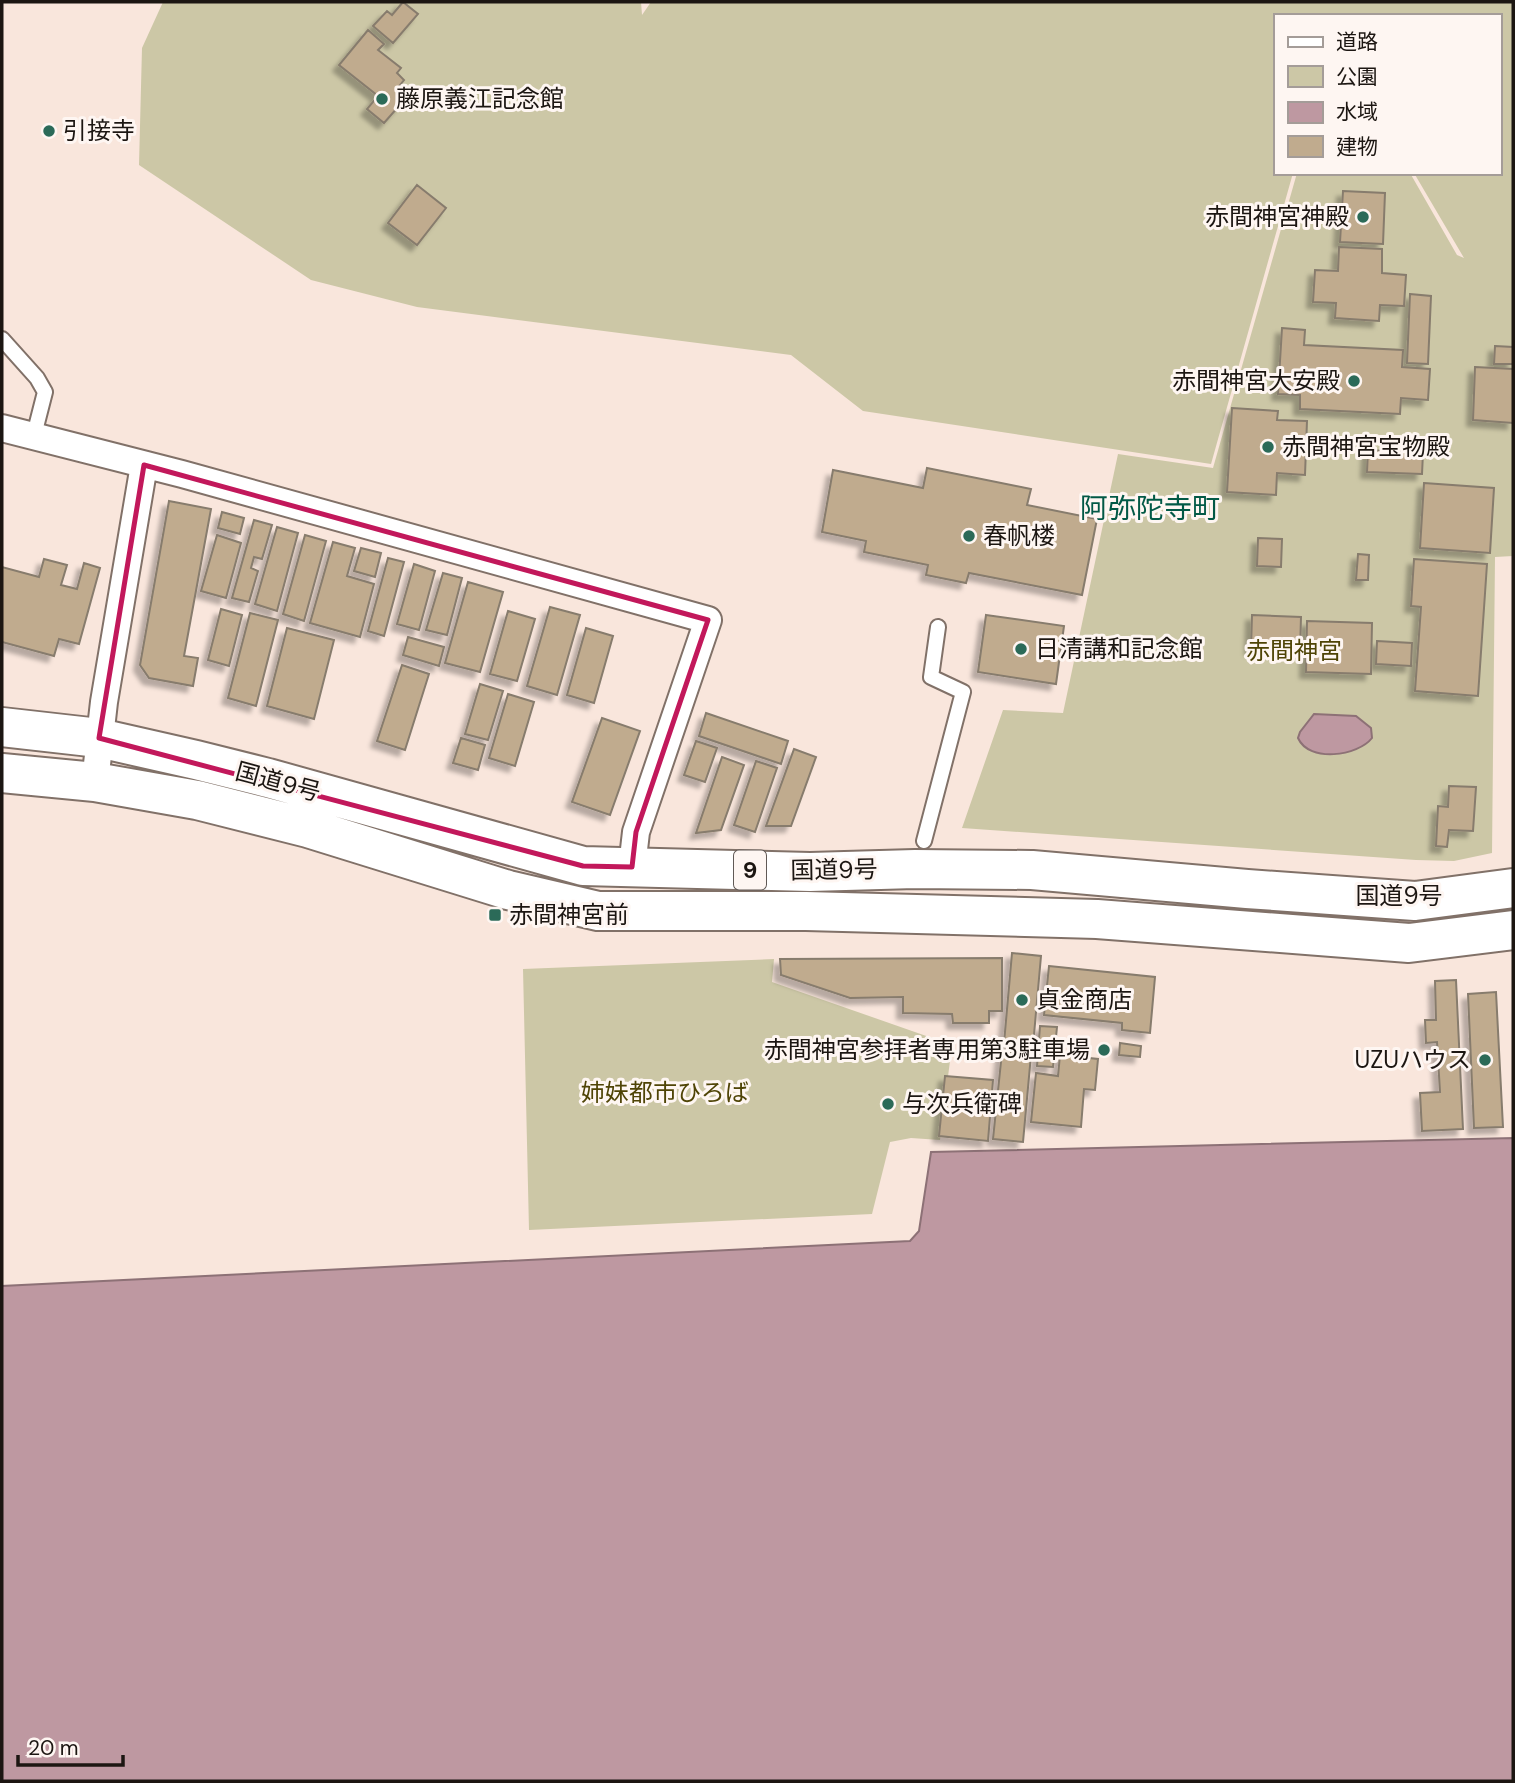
<svg xmlns="http://www.w3.org/2000/svg" width="1515" height="1783" viewBox="0 0 1515 1783" font-family="'DM Sans','Noto Sans JP',sans-serif">
<style>
.green{fill:#ccc7a6}
.water{fill:#be98a1;stroke:#8d7176;stroke-width:2}
.building{fill:#c0ab8e;stroke:#877c6d;stroke-width:2;filter:url(#shadow)}
.lines{fill:none;stroke-linecap:round;stroke-linejoin:round}
.lane-casing{stroke:#817168;stroke-width:18}
.street-casing{stroke:#817168;stroke-width:30}
.highway-casing{stroke:#817168;stroke-width:42}
.lane{stroke:#fff;stroke-width:14}
.street{stroke:#fff;stroke-width:26}
.highway{stroke:#fff;stroke-width:38}
.marked{fill:none;stroke:#c2185b;stroke-width:5;stroke-linejoin:round}
.poi-dot{fill:#2b6a58;stroke:#fef6f2;stroke-width:2.5}
.labels{text-anchor:middle;stroke-width:6;stroke-linejoin:round;paint-order:stroke}
.shield{fill:#fef6f2;stroke:#605955;stroke-width:2}
.shield-label{font-size:23px;font-weight:bold;fill:#1c1612}
.poi-label{font-size:24px;fill:#1c1612;stroke:#fef6f2;text-anchor:start}
.park-label{font-size:24px;fill:#4f4406;stroke:#fef6f2}
.street-label{font-size:24px;fill:#1c1612;stroke:#fef6f2}
.quarter-label{font-size:28px;fill:#025946;stroke:#fef6f2}
</style>
<defs>
<filter id="shadow"><feDropShadow dx="-6" dy="6" stdDeviation="2" flood-color="#0004"/></filter>
</defs>
<rect width="100%" height="100%" fill="#f9e6dc"/>
<path class="green" d="M163 2H641L642 15 651 2H1513V556L1495 557 1492 853 1454 861 1416 860 962 828 1003 710 1063 713 1118 454 1213 468 1297 173H1410L1457 255 1464 258 1414 173H1499V16H1275V173H1293L1211 464 863 411 791 355 417 307 311 280 139 165 142 48Z
M774 959 772 982 952 1045 940 1140 911 1138 890 1142 872 1214 529 1230 523 969Z"/>
<path class="water" d="M1314 714 1356 716 1371 728 1372 738C1358 756 1309 763 1298 738L1300 732Z
M1513 1138V1781H2V1286L910 1241 919 1231 931 1152Z"/>
<path class="building" d="M403 2 418 14 393 43 373 26 387 11 392 15Z
M368 30 384 44 378 50 401 68 397 73 404 80 396 90 406 98 384 123 367 109 378 96 339 65Z
M417 185 446 208 417 245 388 223Z
M1343 191 1385 193 1383 244 1340 242Z
M1339 247 1382 249V273L1406 275 1404 306 1380 305 1379 321 1335 318 1336 303 1313 302 1315 270 1338 271Z
M1410 294 1431 296 1428 364 1407 363Z
M1282 328 1305 330 1304 345 1403 350 1402 367 1430 369 1428 400 1401 398 1400 414 1300 409V395L1278 394Z
M1495 346 1513 347V364H1494Z
M1475 367 1513 369V423L1473 420Z
M1232 408 1278 411 1277 420 1307 421 1305 475 1277 473 1276 495 1227 492Z
M1368 450 1423 453 1422 474 1367 472Z
M927 468 1031 489 1027 505 1097 519 1082 595 969 573 966 583 926 575 928 565 864 552 866 541 822 532 833 470 923 488Z
M1424 483 1494 488 1490 553 1420 548Z
M169 501 211 509 184 656 198 658 193 686 149 678 140 665Z
M222 512 244 518 240 534 218 528Z
M254 520 272 525 262 559 254 557 251 568 258 571 249 602 232 598Z
M277 527 298 533 277 611 255 604Z
M217 535 241 543 226 598 201 591Z
M305 535 326 541 304 621 283 614Z
M1258 538 1282 539 1281 567 1257 566Z
M333 542 355 548 347 576 374 584 360 637 310 623Z
M361 548 381 553 375 577 354 571Z
M1358 554 1369 555 1368 580H1356Z
M388 558 404 562 384 636 368 631Z
M44 559 67 565 61 585 77 589 84 563 100 568 79 644 59 639 54 656 2 642V567L39 577Z
M1414 559 1487 564 1478 696 1415 691 1421 607 1411 606Z
M414 564 435 571 419 630 397 624Z
M443 573 462 578 447 635 426 630Z
M468 582 503 592 480 672 445 663Z
M550 607 580 615 557 695 527 686Z
M221 609 242 615 229 666 208 660Z
M508 611 535 619 517 681 490 674Z
M250 613 278 620 256 706 228 698Z
M986 615 1064 626 1056 684 978 672Z
M1252 615 1301 617 1300 651 1251 649Z
M1307 621 1372 623 1371 674 1306 672Z
M287 628 334 640 314 719 267 706Z
M586 628 613 636 594 703 567 695Z
M408 637 444 647 439 666 403 655Z
M1377 641 1412 643 1411 666 1376 664Z
M402 665 429 674 405 750 377 741Z
M480 684 503 691 488 740 465 734Z
M508 694 534 702 515 766 489 758Z
M706 713 788 741 781 764 699 736Z
M602 718 640 731 610 815 572 802Z
M461 738 485 745 478 770 453 763Z
M696 741 717 748 705 782 684 775Z
M794 749 816 757 791 826H766Z
M722 757 744 765 721 830 696 833Z
M756 761 777 768 755 832 734 825Z
M1449 786 1476 787 1473 831 1449 830 1447 847 1436 846 1438 806 1448 807Z
M1012 953 1041 956 1033 1046 1004 1043Z
M1002 958V1011H989V1023H953L952 1014 903 1013V997L850 998 781 975 780 959Z
M1049 966 1155 977 1150 1033 1122 1030V1023L1044 1015Z
M1456 980 1463 1129 1422 1131 1420 1093 1440 1092 1437 1042 1426 1043 1425 1020H1436L1435 981Z
M1496 992 1503 1127 1474 1128 1468 994Z
M1040 1026 1057 1027 1053 1067 1037 1066Z
M1120 1043 1141 1046 1140 1057 1119 1055Z
M1002 1052 1031 1055 1023 1142 993 1139Z
M1060 1055 1098 1059 1095 1090 1084 1089 1081 1127 1031 1122 1036 1073 1058 1076Z
M945 1076 993 1080 988 1141 939 1136Z"/>
<g class="lines">
<defs>
<path id="lane" d="M2 339 37 378 45 392 34 435
M924 841 963 692 931 677 938 627"/>
<path id="street" d="M2 428 182 474 708 620 636 832 632 867
M95 782 104 702 144 465"/>
<path id="highway" d="M2 727 99 738 196 760 268 778 583 866 810 872 915 869 1032 870 1247 889 1415 901 1513 888
M2 773 95 782 197 800 308 828 508 890 598 911H806L1097 919 1409 943 1513 930"/>
</defs>
<use href="#lane" class="lane-casing"/>
<use href="#street" class="street-casing"/>
<use href="#highway" class="highway-casing"/>
<use href="#lane" class="lane"/>
<use href="#street" class="street"/>
<use href="#highway" class="highway"/>
</g>
<path class="marked" d="M144 465 708 620 636 832 632 867 583 866 99 738Z"/>
<g class="poi-dot">
<circle cx="382" cy="99" r="7"/>
<circle cx="49" cy="131" r="7"/>
<circle cx="1363" cy="217" r="7"/>
<circle cx="1354" cy="381" r="7"/>
<circle cx="1268" cy="447" r="7"/>
<circle cx="969" cy="536" r="7"/>
<circle cx="1021" cy="649" r="7"/>
<rect x="488" y="908" width="14" height="14" rx="3.5"/>
<circle cx="1022" cy="1000" r="7"/>
<circle cx="1104" cy="1050" r="7"/>
<circle cx="1485" cy="1060" r="7"/>
<circle cx="888" cy="1104" r="7"/>
</g>
<g class="labels">
<rect class="shield" x="734" y="850.5" width="32" height="39" rx="5"/>
<g class="shield-label">
<text x="750" y="878">9</text>
</g>
<g class="poi-label">
<text x="396" y="107">藤原義江記念館</text>
<text x="63" y="139">引接寺</text>
<text x="1349" y="225" text-anchor="end">赤間神宮神殿</text>
<text x="1340" y="389" text-anchor="end">赤間神宮大安殿</text>
<text x="1282" y="455">赤間神宮宝物殿</text>
<text x="983" y="544">春帆楼</text>
<text x="1035" y="657">日清講和記念館</text>
<text x="509" y="923">赤間神宮前</text>
<text x="1036" y="1008">貞金商店</text>
<text x="1090" y="1058" text-anchor="end">赤間神宮参拝者専用第3駐車場</text>
<text x="1471" y="1068" text-anchor="end">UZUハウス</text>
<text x="902" y="1112">与次兵衛碑</text>
</g>
<g class="park-label">
<text x="1294" y="659">赤間神宮</text>
<text x="665" y="1101">姉妹都市ひろば</text>
</g>
<g class="street-label">
<text transform="translate(278 782) rotate(15)" y="8">国道9号</text>
<text transform="translate(834 870) rotate(-1)" y="8">国道9号</text>
<text x="1399" y="904">国道9号</text>
</g>
<g class="quarter-label">
<text x="1150" y="518">阿弥陀寺町</text>
</g>
</g>
<rect width="1515" height="1783" fill="none" stroke="#1c1612" stroke-width="7"/>
<rect x="1274" y="14" width="228" height="161" fill="#fef6f2" stroke="#a49c98" stroke-width="2"/>
<rect x="1288" y="37" width="35" height="10" fill="#ffffff" stroke="#a49c98" stroke-width="2"/>
<text x="1336" y="49" font-size="21" fill="#1c1612">道路</text>
<rect x="1288" y="66" width="35" height="21" fill="#ccc7a6" stroke="#a49c98" stroke-width="2"/>
<text x="1336" y="84" font-size="21" fill="#1c1612">公園</text>
<rect x="1288" y="102" width="35" height="21" fill="#be98a1" stroke="#a49c98" stroke-width="2"/>
<text x="1336" y="119" font-size="21" fill="#1c1612">水域</text>
<rect x="1288" y="136" width="35" height="21" fill="#c0ab8e" stroke="#a49c98" stroke-width="2"/>
<text x="1336" y="154" font-size="21" fill="#1c1612">建物</text>
<path d="M18 1755v10h105v-10" fill="none" stroke="#1c1612" stroke-width="3.5"/>
<text x="28" y="1755" font-size="21" fill="#1c1612" stroke="#fef6f2" stroke-width="5" paint-order="stroke">20 m</text>
</svg>
